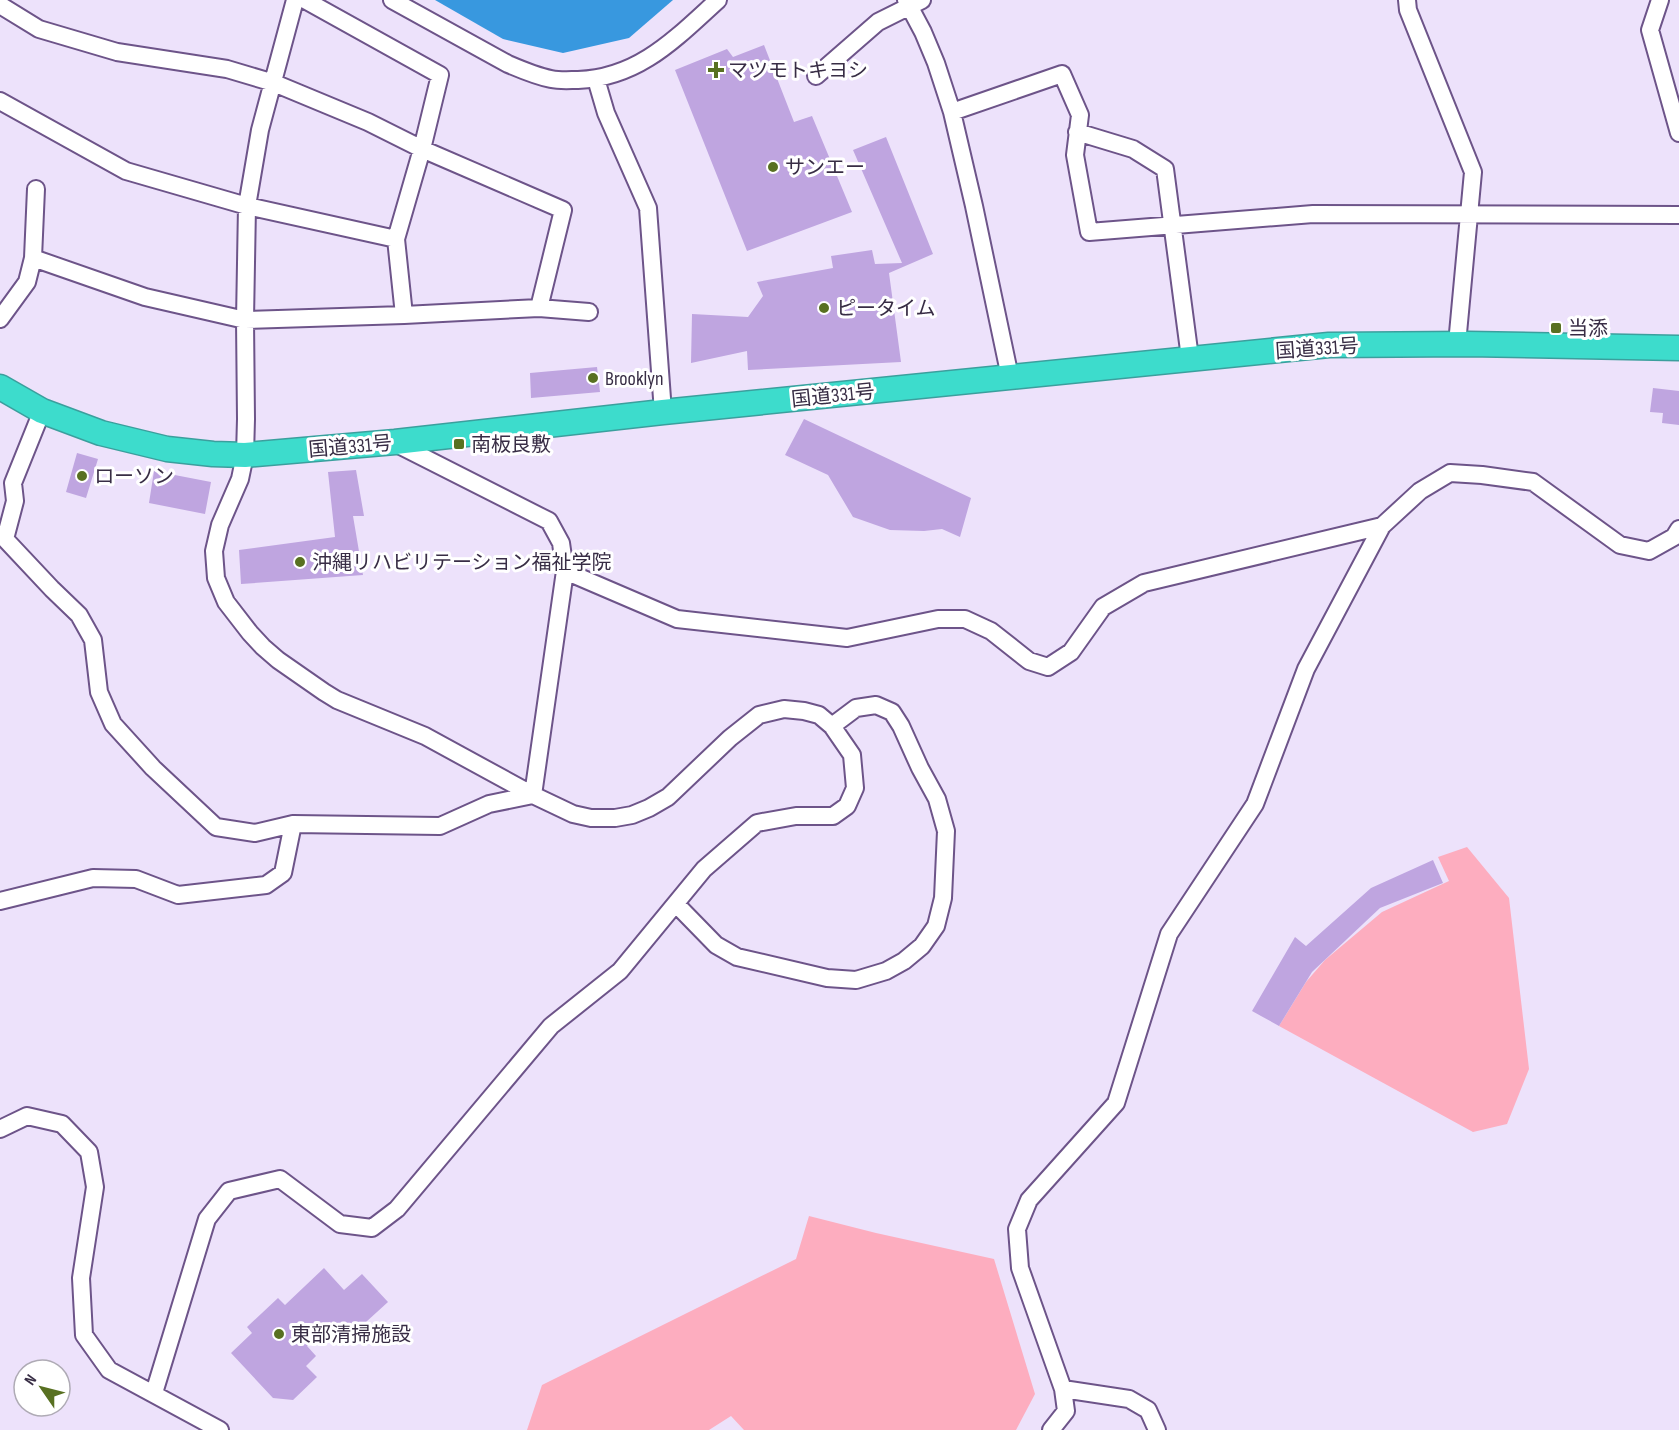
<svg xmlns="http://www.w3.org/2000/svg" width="1679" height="1430" viewBox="0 0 1679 1430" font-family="'Sofia Sans Condensed','Noto Sans JP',sans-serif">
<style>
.green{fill:#fdadbf}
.water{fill:#3898df}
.building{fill:#bfa5e0}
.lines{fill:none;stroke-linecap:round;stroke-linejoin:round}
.minor-casing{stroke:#6d5489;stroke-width:20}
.highway-casing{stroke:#3b9f9d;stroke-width:27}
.minor{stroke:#fff;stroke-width:16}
.highway{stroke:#3ddccc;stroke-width:24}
.poi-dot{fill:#587021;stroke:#fff;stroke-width:2}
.labels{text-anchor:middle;stroke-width:6;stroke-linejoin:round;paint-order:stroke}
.poi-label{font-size:20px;fill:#382d45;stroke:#fff;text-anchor:start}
.street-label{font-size:20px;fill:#382d45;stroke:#fff}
</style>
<rect width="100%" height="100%" fill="#ede2fb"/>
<path class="green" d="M1467 847 1509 898 1529 1069 1507 1124 1473 1132 1279 1026 1306 982 1325 960 1382 912 1449 881 1438 857Z
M809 1216 876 1233 994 1259 1035 1394 1016 1430H744L731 1416 709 1430H527L542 1385 796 1259Z"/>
<path class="water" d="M435 0H673L629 38 563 53 503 39Z"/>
<path class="building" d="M764 45 794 122 812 116 852 212 747 251 675 70 727 49 733 57Z
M886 137 933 254 889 273 901 362 748 370 747 351 691 363 692 314 748 317 763 296 757 282 833 268 831 256 872 250 875 264 902 263 853 150Z
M597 367 600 392 531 398 530 373Z
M1653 388 1679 391V425L1662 423 1663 413 1650 412Z
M804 419 971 498 960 537 942 529 924 531 890 530 853 517 828 475 785 455Z
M77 453 98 459 86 498 66 492Z
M356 470 364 516H353L363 575 241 584 239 550 335 537 328 472Z
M154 471 211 482 205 514 149 503Z
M1433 860 1443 883 1380 908 1312 972 1279 1026 1252 1011 1295 937 1306 946 1371 888Z
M324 1268 344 1290 362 1274 388 1302 344 1342 329 1326 307 1346 316 1356 306 1366 317 1377 293 1400 273 1398 231 1353 252 1333 247 1327 278 1298 285 1305Z"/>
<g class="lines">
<defs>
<path id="minor" d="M305 0 440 75 422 149 396 239
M392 0 508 64C522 70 536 76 551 79 560 81 570 80 578 80 639 78 676 38 718 0
M906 0 923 32 936 63 952 112 974 206 1010 377
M1407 0 1408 10 1473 172 1457 344
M1660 0 1650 30 1679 133
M0 5 39 29 117 52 227 69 274 83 368 122 422 149 563 210 539 308 404 315 245 320 145 297 33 258
M816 76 878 22 922 0
M596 79 606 113 648 208 663 412
M0 101 126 171 247 206 396 239 404 315
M952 112 1062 74 1080 115 1075 155 1089 232 1313 214 1679 215
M1077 132 1133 149 1165 169 1190 358
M539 308 589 312
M0 319 27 282 33 258 36 189
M395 443 549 521 561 543 565 571 533 795
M5 539 52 589 79 615 93 640 99 692 113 724 153 768 216 827 255 833 293 824 440 826 489 804 533 795
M5 539 15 501 13 483 42 411
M565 571 677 619 847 638 938 619H965L991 631 1029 661 1048 667 1071 652 1103 607 1144 583 1382 526
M0 901 93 878 136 879 178 895 266 885 283 873 293 824
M676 904 716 945 737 957 827 978 856 980 886 971 904 961 922 946 936 926 943 898 946 831 937 799 920 768 901 726 892 712 876 705 856 708 832 726
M0 1129 27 1116 62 1124 89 1152 95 1187 81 1278 84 1335 109 1370 220 1430
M1063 1389 1129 1399 1148 1410 1157 1430
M154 1393 207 1219 229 1191 280 1179 340 1224 372 1228 397 1209 551 1026 620 971 704 869 757 823 796 816H833L847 806 855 788 852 755 832 726 819 715 804 711 784 709 759 715 730 738 668 797 649 808 632 815 615 818H591L573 814 533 795 425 736 337 700 324 692 278 660 263 647 250 633 226 602 216 578 214 551 220 525 240 479 245 455 246 419 245 320 247 206 260 130 295 0
M1051 1430 1066 1411 1063 1389 1020 1268 1017 1229 1029 1200 1116 1103 1169 934 1255 804 1306 669 1382 526 1420 491 1450 473 1482 475 1533 482 1620 545 1649 551 1674 537 1679 529"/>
<path id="highway" d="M0 387 42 411 101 433 167 449 213 454 245 455 395 442 663 412 1329 345 1468 344 1679 348"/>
</defs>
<use href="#minor" class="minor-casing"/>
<use href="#highway" class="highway-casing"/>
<use href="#minor" class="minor"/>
<use href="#highway" class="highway"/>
</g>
<g class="poi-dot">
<path d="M713 61h6v6h6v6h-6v6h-6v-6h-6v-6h6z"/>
<circle cx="773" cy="167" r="6"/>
<circle cx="824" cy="308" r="6"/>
<rect x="1550" y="322" width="12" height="12" rx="3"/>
<circle cx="593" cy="378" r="6"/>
<rect x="453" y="438" width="12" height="12" rx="3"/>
<circle cx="82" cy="476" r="6"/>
<circle cx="300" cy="562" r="6"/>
<circle cx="279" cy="1334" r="6"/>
</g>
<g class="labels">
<g class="poi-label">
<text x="728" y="77">マツモトキヨシ</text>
<text x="785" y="174">サンエー</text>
<text x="836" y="315">ピータイム</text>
<text x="1568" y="335">当添</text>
<text x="605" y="385">Brooklyn</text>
<text x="471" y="451">南板良敷</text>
<text x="94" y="483">ローソン</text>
<text x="312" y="569">沖縄リハビリテーション福祉学院</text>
<text x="291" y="1341">東部清掃施設</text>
</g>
<g class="street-label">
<text transform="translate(1317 348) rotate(-4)" y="7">国道331号</text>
<text transform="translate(833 395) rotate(-6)" y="7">国道331号</text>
<text transform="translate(350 446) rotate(-5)" y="7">国道331号</text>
</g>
</g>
<g transform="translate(42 1388) rotate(305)"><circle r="28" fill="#ffffff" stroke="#afabb5" stroke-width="1.5"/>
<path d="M0-4.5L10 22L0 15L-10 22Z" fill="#587021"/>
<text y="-9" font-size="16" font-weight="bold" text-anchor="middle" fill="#382d45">N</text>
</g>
</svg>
